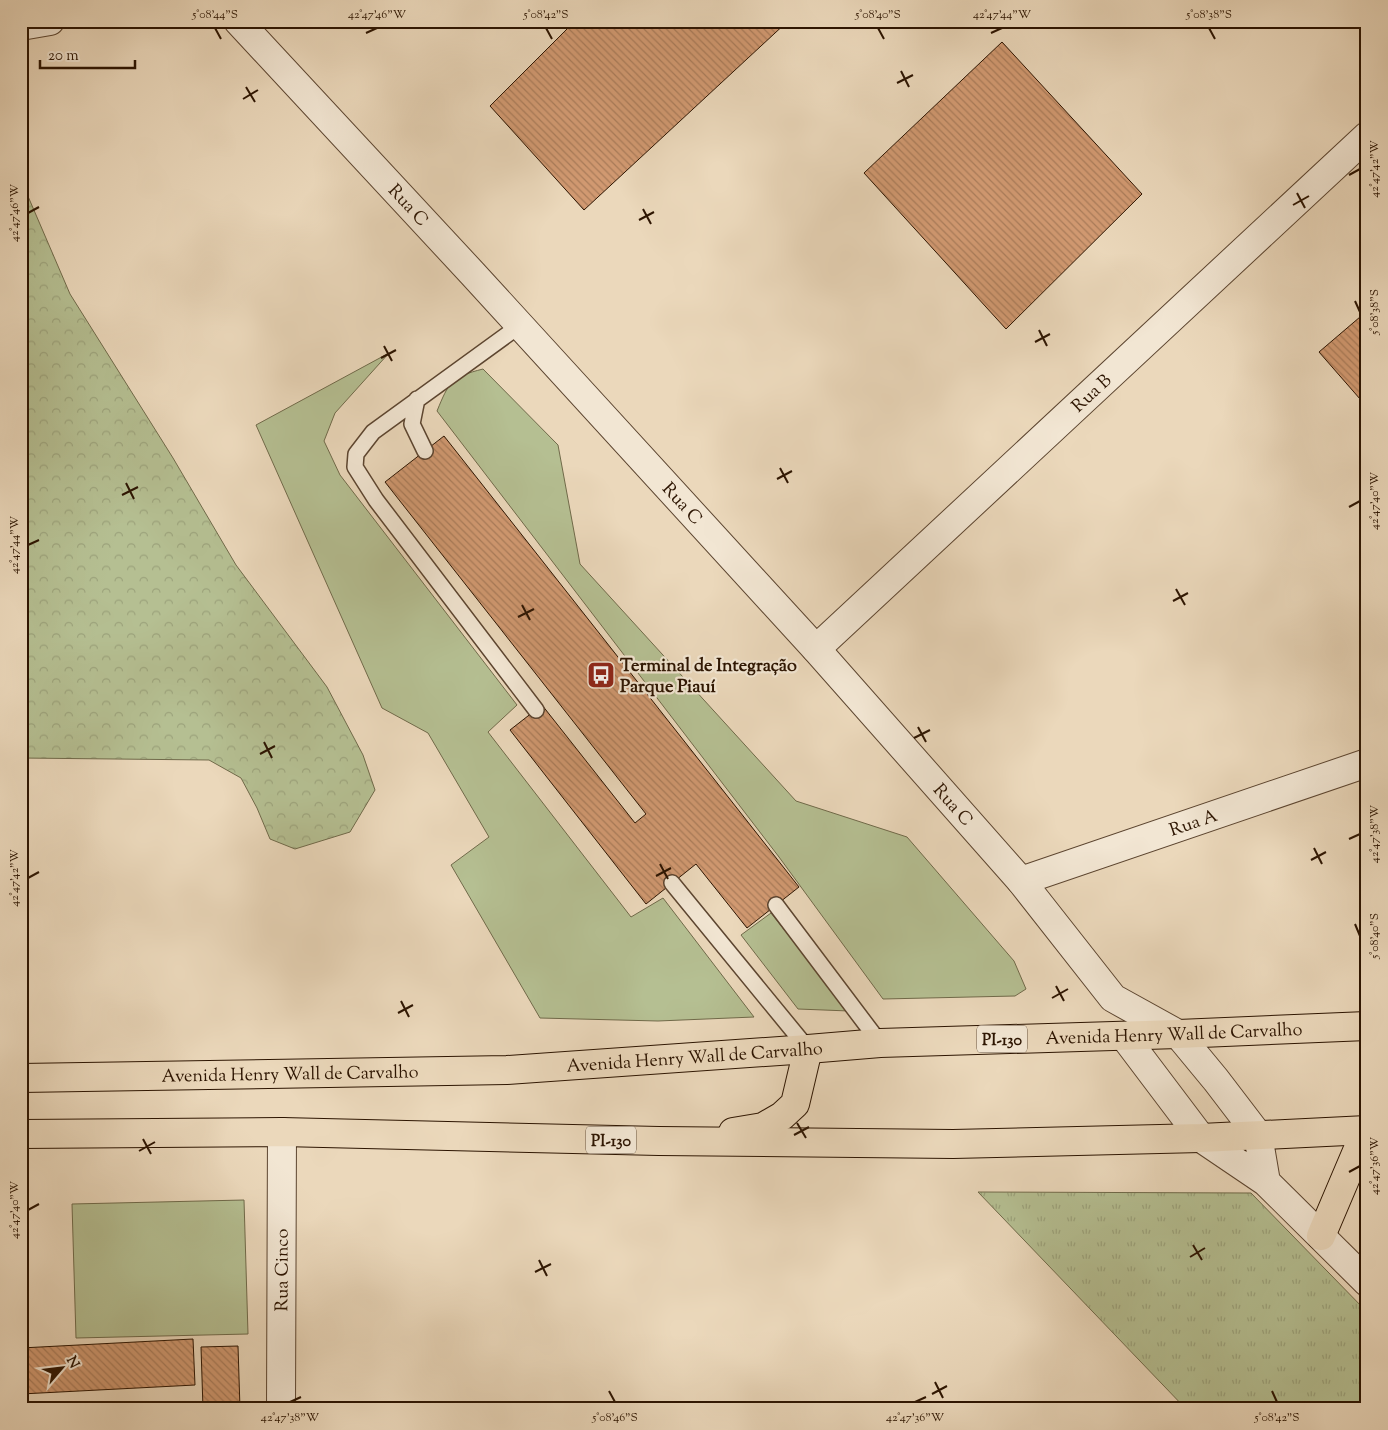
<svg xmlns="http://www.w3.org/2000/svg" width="1388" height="1430" viewBox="0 0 1388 1430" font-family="'Sorts Mill Goudy',serif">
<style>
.grass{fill:#b5bf92;stroke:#706a4a}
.forest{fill:url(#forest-crowns);stroke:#706a4a}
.park{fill:url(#park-tufts);stroke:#706a4a}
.building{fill:url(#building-back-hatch);stroke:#2c1401}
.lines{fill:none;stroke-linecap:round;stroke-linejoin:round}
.service-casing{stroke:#5c4530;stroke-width:18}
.minor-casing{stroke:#5c4530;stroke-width:30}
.tertiary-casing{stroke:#5c4530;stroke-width:30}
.primary-casing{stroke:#2c1401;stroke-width:30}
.service{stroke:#f2e6d3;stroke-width:15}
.minor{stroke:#f2e6d3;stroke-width:28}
.tertiary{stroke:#f2e6d3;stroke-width:28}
.primary{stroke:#ebd8bb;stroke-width:28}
.ticks{fill:none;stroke:#2c1401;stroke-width:2}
.labels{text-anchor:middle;stroke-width:4.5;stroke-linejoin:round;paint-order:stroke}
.shield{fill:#f2e6d3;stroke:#675340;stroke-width:1}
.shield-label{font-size:16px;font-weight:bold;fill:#2c1401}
.street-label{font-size:18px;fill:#2c1401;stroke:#f2e6d3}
.poi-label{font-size:18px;font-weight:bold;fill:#2c1401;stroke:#f2e6d3;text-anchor:start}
.neatline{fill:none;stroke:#2c1401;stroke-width:2}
.ticks-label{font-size:12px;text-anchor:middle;fill:#2c1401}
</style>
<defs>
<pattern id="forest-crowns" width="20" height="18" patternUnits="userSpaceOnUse" patternTransform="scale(1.25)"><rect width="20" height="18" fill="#b5bf92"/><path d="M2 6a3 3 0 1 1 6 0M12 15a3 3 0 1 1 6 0" fill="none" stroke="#9ca37c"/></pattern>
<pattern id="park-tufts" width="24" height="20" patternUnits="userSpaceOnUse" patternTransform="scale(1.25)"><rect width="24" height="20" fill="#b5bf92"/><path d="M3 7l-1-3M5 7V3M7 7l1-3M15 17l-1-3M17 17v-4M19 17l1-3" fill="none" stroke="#9ca37c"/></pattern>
<pattern id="building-back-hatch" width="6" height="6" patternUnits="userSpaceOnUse" patternTransform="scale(1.25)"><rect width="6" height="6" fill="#d19971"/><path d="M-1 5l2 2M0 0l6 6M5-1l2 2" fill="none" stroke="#aa7c5a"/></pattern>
</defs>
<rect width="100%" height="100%" fill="#ebd8bb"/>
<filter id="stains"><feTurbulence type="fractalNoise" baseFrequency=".004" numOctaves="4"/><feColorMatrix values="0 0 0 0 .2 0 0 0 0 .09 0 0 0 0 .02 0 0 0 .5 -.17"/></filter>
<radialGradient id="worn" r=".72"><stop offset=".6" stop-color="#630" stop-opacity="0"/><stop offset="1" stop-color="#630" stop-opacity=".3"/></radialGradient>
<path class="grass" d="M389 353 335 413 324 441 340 475 517 705 488 732 631 917 663 898 754 1017 658 1021 540 1018 451 865 489 837 428 733 382 708 256 425Z
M483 369 558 445 580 564 796 801 907 837 1014 961 1026 989 1015 996 883 999 779 857 437 411C449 382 451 377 483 369Z
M771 913 849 1011 798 1009 741 935Z
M244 1200 248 1334 76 1338 72 1204Z"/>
<path class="forest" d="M21 180 70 294 173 458 236 565 327 687 363 755 375 790 350 832 295 849 270 839 257 808 241 778 209 760 21 758Z"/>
<path class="park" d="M978 1192 1251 1193 1367 1312V1409H1186Z"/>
<path class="building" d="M575 21H788L584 210 490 106Z
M1002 42 1142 194 1006 329 864 173Z
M1367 311V407L1319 352Z
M444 436 799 887 747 928 696 864 646 904 510 730 542 705 635 823 646 814 385 482Z
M193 1339 195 1385 21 1394V1348Z
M238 1346 240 1409H203L201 1347Z"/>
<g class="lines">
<defs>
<path id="service" d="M519 326 373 432 356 454 355 467 376 500 536 710
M417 399 412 424 425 451
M672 883 808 1049
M776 905 880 1043"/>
<g id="minor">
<path id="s1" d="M238 21 472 273 816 649 1021 881 1113 998 1178 1034"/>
<path d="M21 26 50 21"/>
<path id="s2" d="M816 649 1367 136"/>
<path id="s3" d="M1021 881 1367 763"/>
<path id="s4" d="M281 1409 282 1132"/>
</g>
<path id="tertiary" d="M1178 1034 1216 1080 1258 1135 1266 1182
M1124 1036 1201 1138 1266 1182 1367 1282"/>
<g id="primary">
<path id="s5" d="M21 1078 507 1070 808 1049 880 1043 1178 1034 1367 1026"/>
<path d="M733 1132 763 1127 782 1116 795 1104 808 1049"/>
<path d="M21 1134 282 1132 659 1141 953 1144 1201 1138 1367 1130"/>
<path d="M1321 1236 1366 1130"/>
</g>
</defs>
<use href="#service" class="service-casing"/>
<use href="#minor" class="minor-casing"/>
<use href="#tertiary" class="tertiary-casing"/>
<use href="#primary" class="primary-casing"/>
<use href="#service" class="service"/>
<use href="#minor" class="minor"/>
<use href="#tertiary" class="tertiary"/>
<use href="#primary" class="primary"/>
</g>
<path class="ticks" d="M215 28 221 39M546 28 552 39M878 28 884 39M1209 28 1215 39M366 33 377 28M991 33 1002 28M901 71 909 87M897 83 913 75M246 87 255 102M243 99 258 90M1349 175 1360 169M1297 193 1305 208M1293 205 1309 196M643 209 651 224M28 213 39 207M639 220 654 212M1355 301 1360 312M1039 330 1047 346M1035 342 1050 334M384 346 392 361M381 358 396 350M780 468 788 483M777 479 792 471M126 483 134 499M122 495 138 487M1349 507 1360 501M28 545 39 540M1176 589 1185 605M1173 601 1188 593M522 605 530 620M518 617 534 609M918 727 926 742M914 738 930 730M264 742 272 758M260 754 275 746M1349 839 1360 834M1314 848 1322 864M1311 860 1326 852M660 864 668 879M656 876 671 868M28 878 39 872M1355 924 1360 936M1056 986 1064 1001M1052 998 1068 989M401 1001 409 1017M398 1013 413 1005M797 1123 806 1138M794 1135 809 1127M143 1139 151 1154M139 1151 155 1142M1349 1172 1360 1166M28 1210 39 1204M1193 1245 1202 1260M1190 1257 1205 1248M539 1260 547 1276M535 1272 551 1264M935 1382 943 1398M609 1391 615 1402M1272 1391 1277 1402M932 1394 947 1386M290 1402 301 1397M915 1402 926 1397"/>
<defs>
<symbol id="bus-square" viewBox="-11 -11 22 22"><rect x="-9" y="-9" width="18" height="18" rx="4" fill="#8f2418" stroke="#f2e6d3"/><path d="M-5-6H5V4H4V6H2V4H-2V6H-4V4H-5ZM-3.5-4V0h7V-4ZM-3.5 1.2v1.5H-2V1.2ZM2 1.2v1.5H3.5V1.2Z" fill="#fff"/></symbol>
</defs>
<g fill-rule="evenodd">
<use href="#bus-square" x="585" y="659" width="32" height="32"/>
</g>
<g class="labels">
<g class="shield">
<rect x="977" y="1025.5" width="50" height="27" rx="4"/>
<rect x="586" y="1126.5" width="50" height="27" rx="4"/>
</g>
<g class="shield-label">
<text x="1002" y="1045">PI-130</text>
<text x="611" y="1146">PI-130</text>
</g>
<g class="street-label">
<text dy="6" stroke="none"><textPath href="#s1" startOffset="251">Rua C</textPath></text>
<text dy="6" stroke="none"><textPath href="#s2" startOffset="376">Rua B</textPath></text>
<text dy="6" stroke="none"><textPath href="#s1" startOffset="656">Rua C</textPath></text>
<text dy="6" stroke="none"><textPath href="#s1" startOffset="1061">Rua C</textPath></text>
<text dy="6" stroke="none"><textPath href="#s3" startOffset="182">Rua A</textPath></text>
<text dy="6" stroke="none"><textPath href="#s5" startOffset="1154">Avenida Henry Wall de Carvalho</textPath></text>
<text dy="6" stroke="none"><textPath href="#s5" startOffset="674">Avenida Henry Wall de Carvalho</textPath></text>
<text dy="6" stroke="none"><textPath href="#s5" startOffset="269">Avenida Henry Wall de Carvalho</textPath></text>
<text dy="6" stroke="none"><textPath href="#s4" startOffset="139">Rua Cinco</textPath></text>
</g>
<g class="poi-label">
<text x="620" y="671">Terminal de Integração<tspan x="620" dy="21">Parque Piauí</tspan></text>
</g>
</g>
<rect width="1388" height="1430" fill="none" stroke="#ebd8bb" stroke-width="55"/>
<g transform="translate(62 1368) rotate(62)" stroke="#f2e6d3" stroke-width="4" paint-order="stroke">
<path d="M0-4L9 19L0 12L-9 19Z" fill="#2c1401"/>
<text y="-8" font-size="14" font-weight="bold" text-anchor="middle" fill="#2c1401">N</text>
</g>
<path d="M40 60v8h95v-8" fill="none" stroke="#2c1401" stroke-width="2.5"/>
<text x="48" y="60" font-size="15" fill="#2c1401" stroke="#f2e6d3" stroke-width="4" paint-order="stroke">20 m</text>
<rect x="28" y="28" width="1332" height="1374" class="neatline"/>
<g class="ticks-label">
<text x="215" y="18">5°08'44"S</text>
<text x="377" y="18">42°47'46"W</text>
<text x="546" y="18">5°08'42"S</text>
<text x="878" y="18">5°08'40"S</text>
<text x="1002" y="18">42°47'44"W</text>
<text x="1209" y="18">5°08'38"S</text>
<text transform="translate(1374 169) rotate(-90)" y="4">42°47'42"W</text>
<text transform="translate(14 213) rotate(-90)" y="4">42°47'46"W</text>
<text transform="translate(1374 312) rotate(-90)" y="4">5°08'38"S</text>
<text transform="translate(1374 501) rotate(-90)" y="4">42°47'40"W</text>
<text transform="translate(14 545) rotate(-90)" y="4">42°47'44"W</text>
<text transform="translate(1374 834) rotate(-90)" y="4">42°47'38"W</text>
<text transform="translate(14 878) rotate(-90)" y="4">42°47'42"W</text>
<text transform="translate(1374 936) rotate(-90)" y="4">5°08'40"S</text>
<text transform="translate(1374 1166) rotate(-90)" y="4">42°47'36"W</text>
<text transform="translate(14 1210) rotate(-90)" y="4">42°47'40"W</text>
<text x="290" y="1421">42°47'38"W</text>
<text x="615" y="1421">5°08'46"S</text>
<text x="915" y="1421">42°47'36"W</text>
<text x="1277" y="1421">5°08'42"S</text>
</g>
<rect width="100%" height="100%" filter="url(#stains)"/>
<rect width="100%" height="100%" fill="url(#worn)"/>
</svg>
